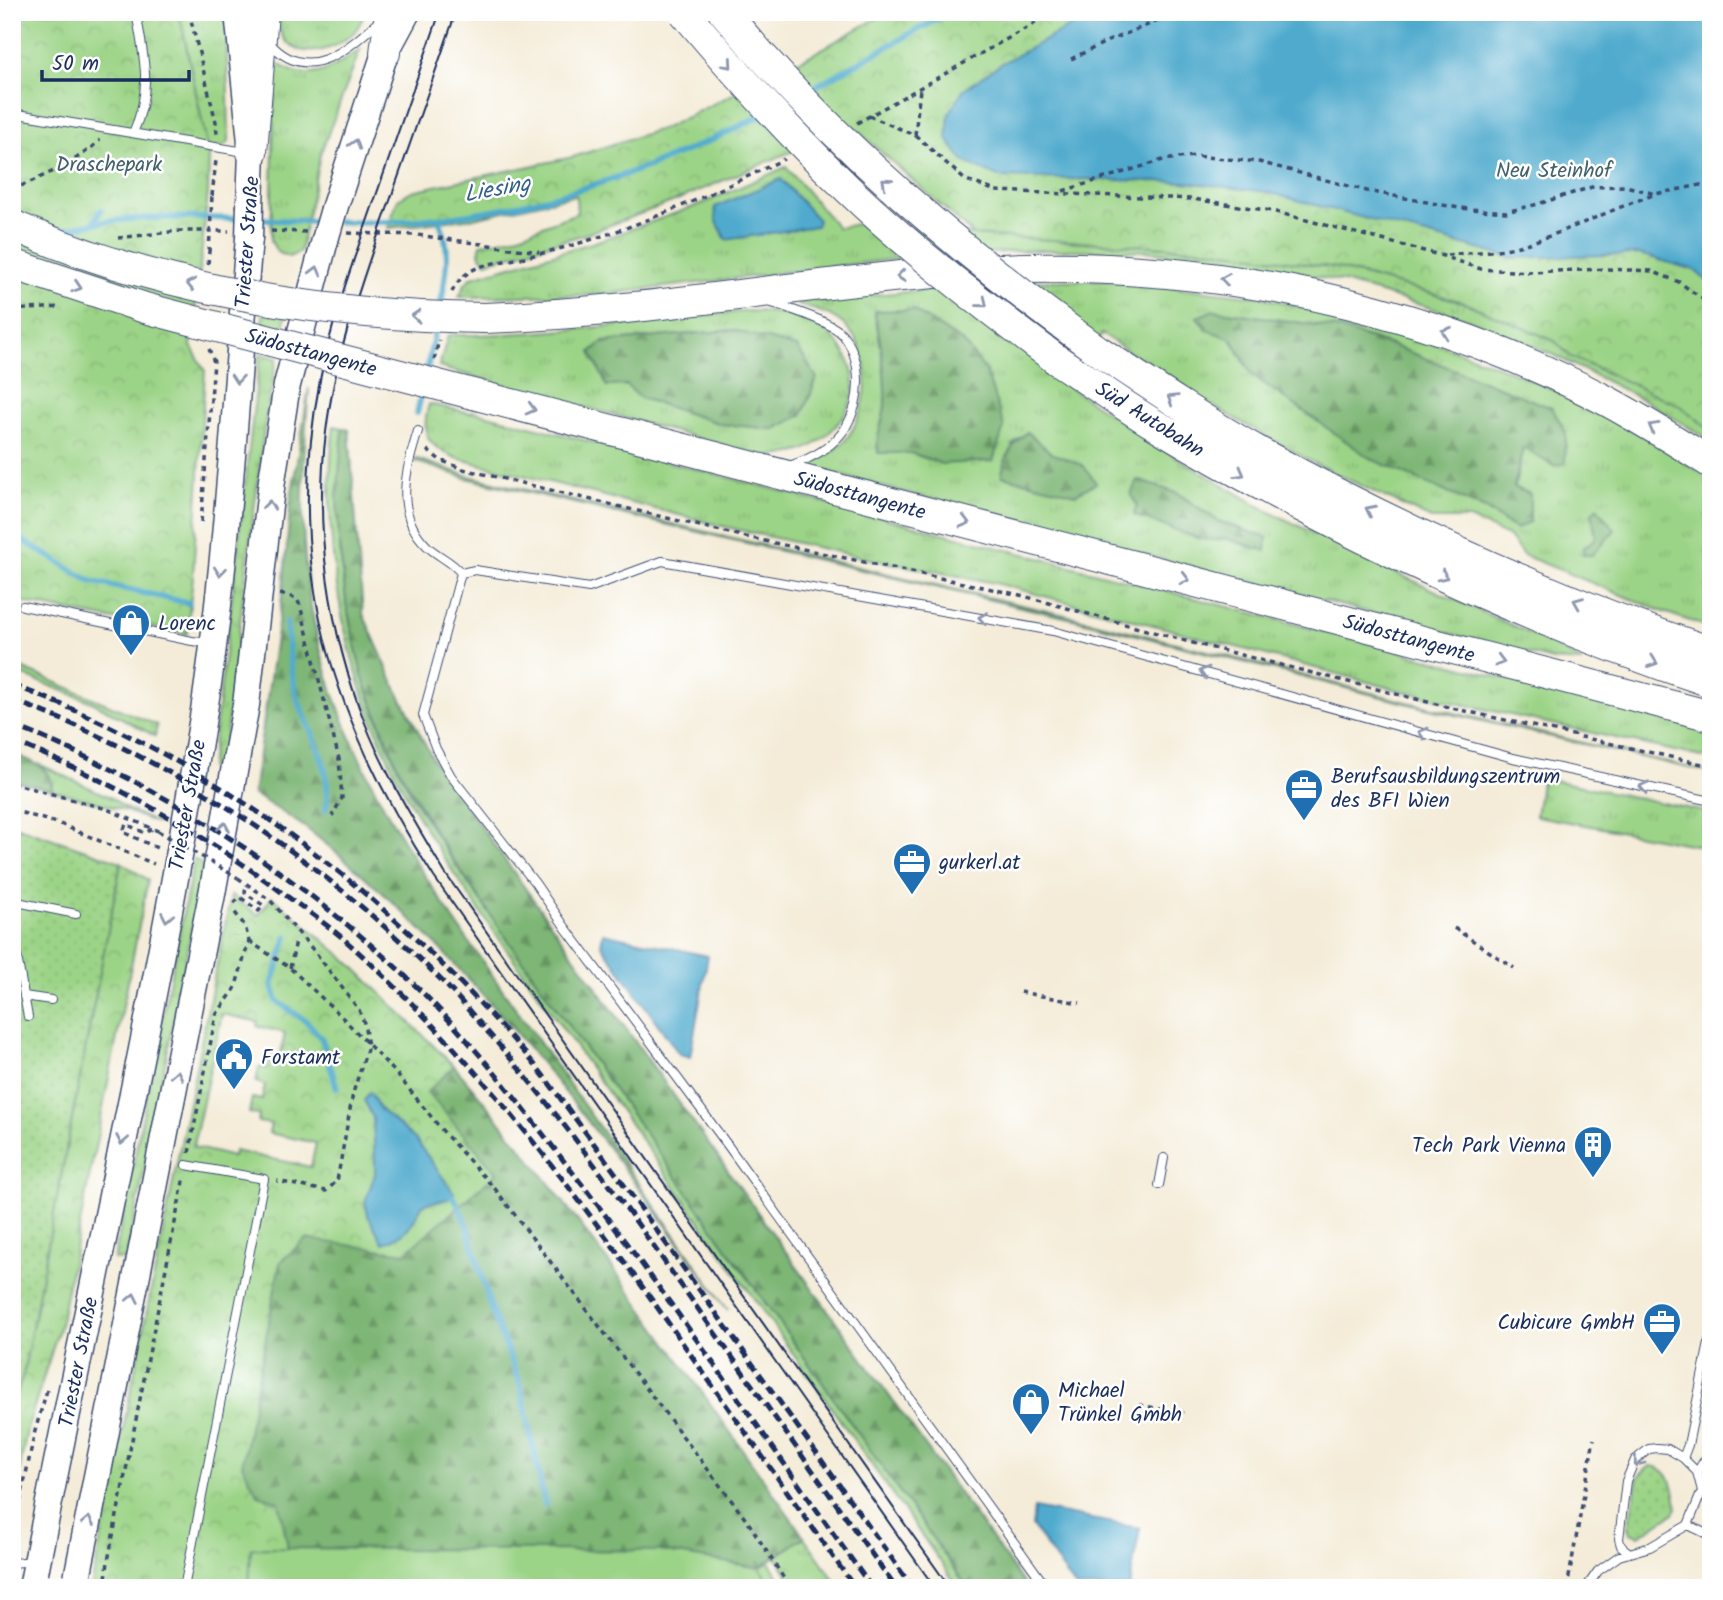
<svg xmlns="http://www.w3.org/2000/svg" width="1723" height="1600" viewBox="0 0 1723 1600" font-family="Kalam,sans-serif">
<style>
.grass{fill:url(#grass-tufts);stroke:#5c8272;stroke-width:2;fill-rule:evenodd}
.forest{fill:url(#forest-firs);stroke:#4c7269;stroke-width:2}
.park{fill:url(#park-crowns);stroke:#5c8272;stroke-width:2;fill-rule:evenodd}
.garden{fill:url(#garden-dots);stroke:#5c8272;stroke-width:2}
.pitch{fill:#9cd487;stroke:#5c8272;stroke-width:2}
.water{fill:#4faacd;stroke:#356c96;stroke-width:2}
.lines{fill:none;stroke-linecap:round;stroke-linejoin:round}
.stream{stroke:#4faacd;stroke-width:6}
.service-casing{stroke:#3c4b70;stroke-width:10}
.primary-casing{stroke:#3c4b70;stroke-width:29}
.motorway-casing{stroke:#3c4b70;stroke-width:32}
.path{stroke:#3c4b70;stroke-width:3.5;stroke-dasharray:5 5;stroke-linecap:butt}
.service{stroke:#fff;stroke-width:8}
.primary{stroke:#fff;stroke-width:26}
.motorway{stroke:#fff;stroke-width:30}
.tram{stroke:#1b2f5e;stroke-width:2}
.rail{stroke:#1b2f5e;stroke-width:5;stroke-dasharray:10 5;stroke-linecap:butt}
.primary-bridge-casing{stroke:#3c4b70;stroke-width:29;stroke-linecap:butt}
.motorway-bridge-casing{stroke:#3c4b70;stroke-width:32;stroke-linecap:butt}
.path-bridge{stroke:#3c4b70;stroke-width:3.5;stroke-dasharray:5 5;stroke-linecap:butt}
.primary-bridge{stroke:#fff;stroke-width:26}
.motorway-bridge{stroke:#fff;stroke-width:30}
.oneway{stroke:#8d97ae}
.labels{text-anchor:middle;stroke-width:5;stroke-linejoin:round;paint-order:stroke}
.park-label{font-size:21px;fill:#42616a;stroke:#fff}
.street-label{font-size:21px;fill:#1b2f5e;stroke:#fff}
.poi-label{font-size:21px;fill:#1b2f5e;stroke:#fff;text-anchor:start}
.water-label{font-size:23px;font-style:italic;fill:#30608a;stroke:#fff}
</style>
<defs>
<pattern id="grass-tufts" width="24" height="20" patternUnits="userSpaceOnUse" patternTransform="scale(1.75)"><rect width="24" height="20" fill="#9cd487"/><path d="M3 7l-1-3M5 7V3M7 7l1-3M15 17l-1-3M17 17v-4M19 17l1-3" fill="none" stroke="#86b677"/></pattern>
<pattern id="forest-firs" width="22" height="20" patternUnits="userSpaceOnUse" patternTransform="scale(1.75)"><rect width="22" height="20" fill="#7db674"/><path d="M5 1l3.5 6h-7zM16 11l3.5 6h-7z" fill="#669462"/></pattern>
<pattern id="park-crowns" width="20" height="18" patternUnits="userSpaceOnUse" patternTransform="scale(1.75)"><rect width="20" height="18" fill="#9cd487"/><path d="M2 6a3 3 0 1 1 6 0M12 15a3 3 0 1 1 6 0" fill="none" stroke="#86b677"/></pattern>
<pattern id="garden-dots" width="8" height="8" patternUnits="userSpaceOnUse" patternTransform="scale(1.75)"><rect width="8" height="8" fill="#9cd487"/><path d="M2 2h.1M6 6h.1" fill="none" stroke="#86b677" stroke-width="1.8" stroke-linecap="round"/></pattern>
</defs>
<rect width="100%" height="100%" fill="#fff"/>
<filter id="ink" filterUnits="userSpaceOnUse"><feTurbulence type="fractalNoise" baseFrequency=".0143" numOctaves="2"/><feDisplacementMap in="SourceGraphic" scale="14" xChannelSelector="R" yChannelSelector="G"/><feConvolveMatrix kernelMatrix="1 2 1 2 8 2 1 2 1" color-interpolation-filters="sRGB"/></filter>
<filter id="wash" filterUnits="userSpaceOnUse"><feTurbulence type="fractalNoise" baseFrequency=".00686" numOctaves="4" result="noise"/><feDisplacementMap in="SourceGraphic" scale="28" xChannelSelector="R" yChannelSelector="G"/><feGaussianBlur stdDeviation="1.57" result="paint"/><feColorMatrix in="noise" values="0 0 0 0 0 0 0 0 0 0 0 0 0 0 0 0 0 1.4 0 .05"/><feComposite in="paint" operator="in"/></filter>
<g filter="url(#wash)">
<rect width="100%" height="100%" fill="#f4ecd8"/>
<path class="grass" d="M179 12H226L229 142 209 155Z
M274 12H366C362 19 358 30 351 35 331 53 294 61 281 33 278 26 274 20 274 12Z
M360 50 320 155 300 252 289 257 277 252 271 241 275 62C310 86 329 70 360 50Z
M786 167 838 228 857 224 974 235 1214 250 1337 268 1463 302 1555 341 1571 357 1679 405 1711 430V441L1644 400 1554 355 1461 317 1340 281 1234 262 1147 251 1038 250 896 259 598 295 459 297 465 284 472 277 592 243 699 205Z
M1107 280 1261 297 1408 333 1498 366 1576 399 1655 443 1711 479V628L1661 611 1523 555 1508 536 1469 519H1431L1314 463 1202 400 1102 334 1084 359 1066 347 1048 373 1151 442 1264 509 1407 578 1542 639 1582 662 1553 660 811 468V464C821 459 831 454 839 447 870 417 878 354 843 324 830 313 814 309 798 305L799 302 1025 281ZM913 310 964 343 942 464 911 453H879C875 431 884 424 885 405 886 373 881 342 874 312ZM1214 310 1336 328 1394 346 1554 466 1523 448 1507 524 1487 510 1252 375ZM1027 432 1051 453 1012 445ZM1177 493 1218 521 1267 538 1254 548 1225 538 1216 540 1200 539 1134 515 1137 505Z
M264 311 286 315 283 328 262 323Z
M749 311C769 311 801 315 818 326 838 338 856 363 854 389 851 414 827 440 804 450 793 454 778 455 767 457L439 367 448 335C549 336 649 321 749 311ZM733 330 775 429 721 424 641 398 626 385 607 386 591 352 603 342Z
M260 354 277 358 265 422 221 774 210 768 229 624Z
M429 404 471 413 472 411 568 436 1711 732V759L1402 691 995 583 865 558 722 526 456 458C427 445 420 435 429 404Z
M334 426 343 428C342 465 336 501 339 539 344 617 363 693 396 764 423 822 462 874 498 926L968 1588H959L493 930C461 884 428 837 402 787 346 677 319 549 334 426Z
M417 459 469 476 556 497 1074 617 1403 701 1711 773 1425 708 1077 620 466 478 414 461Z
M12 664 157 725 155 736 92 702 12 671Z
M41 765 112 798 125 808 159 824 124 810 52 790V781Z
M1548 779 1711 813V848L1536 816 1541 783Z
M194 859 204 865 130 1242 125 1259 114 1260Z
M804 1537 840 1588H796L776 1557Z
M769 1562 786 1588H776L759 1568Z"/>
<path class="forest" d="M913 310 964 343 986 371 1004 427 993 461 942 464 911 453H878C875 431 884 424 885 404 886 373 881 342 874 311Z
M1214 310 1336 328 1394 346 1552 408 1566 433 1565 463 1554 466 1523 448 1514 487 1530 494V522L1516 529 1487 510 1371 459 1252 375 1232 339 1207 330 1197 317Z
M733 330 797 347 817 378 802 415 775 429 721 424 641 398 626 385 607 386 591 352 603 342Z
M309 388C301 481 297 565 322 656 358 790 442 904 521 1016 590 1114 659 1212 728 1310 603 1139 480 964 311 832 293 818 272 806 253 794L283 590 291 498Z
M343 428 349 430 363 614 395 686 434 761 1027 1588H968L498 926 436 834 397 765 362 676 347 608 339 540 337 498Z
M1027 432 1051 453 1083 465 1096 483 1076 494 1002 476C1003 457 1013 444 1027 432Z
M1137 480 1177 493 1218 521 1267 538 1266 551 1225 538 1216 540 1200 539 1134 515 1137 505 1131 495Z
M1597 507 1615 530 1592 555H1583V548L1596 538 1592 513Z
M12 753C31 761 52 766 52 790L12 780Z
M454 1066C581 1215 691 1377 804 1537L759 1568 660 1551 288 1548 279 1502 258 1495 242 1465 280 1262 306 1238 405 1253 427 1091Z"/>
<path class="park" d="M12 12H179L209 155 208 193 191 346 205 371 193 576 187 634 12 600Z
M888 12H1711V430L1679 405 1571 357 1555 341 1463 302 1337 268 1214 250 974 235 852 126 672 202 586 234 486 262 479 253 481 244 514 237 577 213 576 195 474 218 388 228 398 199 412 191 573 157 667 127 811 55Z
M121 862 148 880 60 1325 27 1430 12 1509V1406L23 1375Z
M231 895 258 915 272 897 349 962 454 1066 427 1092 497 1173 405 1253 306 1239 280 1262 242 1465 258 1495 279 1502 288 1548 251 1549 249 1588H91ZM222 1014 258 1022 257 1026 285 1033 280 1058 271 1056 268 1069 259 1067 256 1082 265 1085 262 1100 252 1098 249 1113 259 1115 258 1122 271 1124 269 1133 316 1143 311 1167 234 1151 233 1157 193 1147Z"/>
<path class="garden" d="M12 825 121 862 23 1375 12 1406Z
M1650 1466C1670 1467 1676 1490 1677 1508L1674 1513 1639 1536 1630 1533 1628 1528 1638 1477Z"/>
<path class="pitch" d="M251 1548 659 1551 759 1568 776 1588H249Z"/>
<path class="water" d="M1097 12H1711V284L1694 270 1639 254 1511 258 1267 192 1184 182 998 177 963 161 947 139 949 114 963 90 1002 63Z
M781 179 818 220 816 226 726 240 716 220 715 207Z
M603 933 708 956 690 1057 679 1054 601 944Z
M370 1092 380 1109 416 1140 454 1193 448 1199 423 1204C413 1223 406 1237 383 1243L368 1216 365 1202 375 1174V1165L373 1118 364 1100Z
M1034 1508 1140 1528 1129 1588H1076L1032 1526Z"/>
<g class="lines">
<path class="stream" d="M807 91 950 12
M438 218C453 248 446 277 440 308
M254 219 324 222
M94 222 101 210
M338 222C486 227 634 182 764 114
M56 232C117 214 181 217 244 219
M426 374 436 326
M417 413 423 388
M12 534 90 581 189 603
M286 622C289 646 290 674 297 697 310 734 335 769 325 810
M287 936 272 985 277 1001 307 1022 322 1039 337 1088
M446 1189 456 1201 467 1225 492 1312 520 1383 545 1505"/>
</g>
</g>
<g filter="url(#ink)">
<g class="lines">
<defs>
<path id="service" d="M269 42C307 86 347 50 379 21
M12 113 245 152
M133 133C153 89 144 58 136 12
M769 302C787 308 831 321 843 335 863 360 862 400 846 427 834 447 810 459 789 466
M418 431C406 470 393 513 427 546 437 556 452 561 461 573
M23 606 192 641 210 643
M12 901 76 914
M12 929 28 1017
M24 996 51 1000
M1159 1185 1164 1158
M1683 1458 1688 1445 1711 1333
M1697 1472 1711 1450
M1688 1525 1711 1536
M12 1563 35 1561
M184 1588 264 1179 186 1165
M1047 1588 726 1143 565 927 535 883 451 776 436 749 423 715 461 573 475 570 589 588 662 561 1053 631 1513 758 1711 801
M1586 1588 1598 1571 1619 1556 1650 1547 1688 1525 1702 1491 1697 1472 1683 1458 1668 1449 1657 1448 1649 1449 1635 1460 1626 1481 1619 1539 1621 1546 1628 1552"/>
<path id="primary" d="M238 12 252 152 250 205
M334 209 385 53 407 12
M32 1588C88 1298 156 1009 203 717 228 560 235 397 249 238
M75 1588 212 894 246 705 272 480 287 385 325 240"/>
<path id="motorway" d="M385 53 390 12
M252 152 263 12
M485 318C636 313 784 286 934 273 1165 252 1401 293 1607 401 1642 420 1676 441 1711 463
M1093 347C1147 383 1202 420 1259 452 1403 531 1555 600 1711 652
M1057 360C1090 381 1121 404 1154 424 1330 529 1517 617 1711 682
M465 392 1711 716"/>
</defs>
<use href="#service" class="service-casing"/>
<use href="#primary" class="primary-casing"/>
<use href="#motorway" class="motorway-casing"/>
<path class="path" d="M189 12 216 122 217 134
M1710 12H1711
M1071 59 1108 41 1180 12
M869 116 915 135 964 179 996 191 1193 199 1272 211 1443 256 1481 269 1528 272 1608 269 1651 271 1679 282 1711 305
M857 123 1055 12
M915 135 920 89
M12 190C43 176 76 163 100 140
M1063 191 1163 160 1194 156 1259 162 1367 191 1459 208 1506 212 1538 204 1592 187 1626 186 1655 194 1711 183
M212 196 216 160
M271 231 306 232
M348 233 417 235 539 252
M118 238 179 231H229
M1447 255C1471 252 1498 252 1522 245 1567 232 1609 210 1653 195
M208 264 209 252
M452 292C466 262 496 264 525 257 615 238 702 199 784 159
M12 310 60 307
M434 360 439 340
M427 450 440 460 463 469 746 537 1020 595 1193 643 1456 709 1711 766
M201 522 214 362 209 349
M280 594 296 598 300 605 339 759 342 798 332 816
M12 783 107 809 158 831
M12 810 60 824 154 864
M152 829 145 833 126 824 123 832 157 848
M238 878 270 900 315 952 359 1010 364 1023 368 1046 353 1093 337 1181 326 1191 277 1181
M234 903 240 897 259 911 263 905 245 893 246 885
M1454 928 1514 968
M249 941 290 968 340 1015 395 1072 446 1135 496 1190 750 1525 790 1588
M290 968 296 941
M1020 992 1080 1003
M189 1153 216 1015 235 989 249 941 245 926 233 910
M1139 1405 1187 1414
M12 1541 35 1431 47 1390
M105 1588 108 1561 184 1177
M1567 1588 1594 1439
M1705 1588 1711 1577"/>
<use href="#service" class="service"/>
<use href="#primary" class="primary"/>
<use href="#motorway" class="motorway"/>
<path class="tram" d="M440 12C417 79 394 146 370 213 351 267 331 323 320 380 283 569 332 719 434 877L935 1588
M456 12C433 79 409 146 386 212 361 284 335 356 326 432 314 530 329 631 365 723 386 776 416 824 445 873L950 1588"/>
<path class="rail" d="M12 685C217 760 389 894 530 1059 547 1079 562 1101 577 1121 617 1174 654 1227 692 1280 766 1382 839 1485 913 1588
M12 700C171 758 314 855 434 973 453 991 469 1011 486 1030 551 1104 609 1183 666 1264 743 1372 819 1480 896 1588
M12 725C164 785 305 878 422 992 476 1046 523 1108 570 1169 675 1304 772 1448 872 1588
M12 741C112 781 202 832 288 897 307 911 328 925 346 941 473 1053 574 1191 672 1328 733 1415 794 1501 855 1588"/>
<defs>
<path id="primary-bridge" d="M249 238 250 205
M325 240 334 209"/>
<path id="motorway-bridge" d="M684 12C737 75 791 135 851 192 915 253 986 307 1057 360
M724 12C833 143 955 247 1093 347
M12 225C161 291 323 316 485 318
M12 264 145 308 465 392"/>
</defs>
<use href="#primary-bridge" class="primary-bridge-casing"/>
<use href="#motorway-bridge" class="motorway-bridge-casing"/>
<path class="path-bridge" d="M209 252 212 196
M158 831 238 878"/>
<use href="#primary-bridge" class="primary-bridge"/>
<use href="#motorway-bridge" class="motorway-bridge"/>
</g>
<defs><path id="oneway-chevron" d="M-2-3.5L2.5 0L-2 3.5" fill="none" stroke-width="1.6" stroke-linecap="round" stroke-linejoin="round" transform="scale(1.75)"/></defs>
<g class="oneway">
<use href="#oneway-chevron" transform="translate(728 64) rotate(49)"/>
<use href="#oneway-chevron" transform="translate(355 144) rotate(-72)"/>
<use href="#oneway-chevron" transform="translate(886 182) rotate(-139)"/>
<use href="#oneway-chevron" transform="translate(316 271) rotate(-75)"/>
<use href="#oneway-chevron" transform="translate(901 276) rotate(174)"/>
<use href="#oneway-chevron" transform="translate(1225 279) rotate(-172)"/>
<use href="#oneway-chevron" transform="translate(191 284) rotate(-167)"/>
<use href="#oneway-chevron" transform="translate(77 287) rotate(18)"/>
<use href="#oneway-chevron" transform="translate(983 303) rotate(39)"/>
<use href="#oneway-chevron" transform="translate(416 316) rotate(-177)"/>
<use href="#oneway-chevron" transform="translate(1446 332) rotate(-160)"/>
<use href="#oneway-chevron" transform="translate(237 379) rotate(95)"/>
<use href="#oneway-chevron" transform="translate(1172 399) rotate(-148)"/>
<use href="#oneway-chevron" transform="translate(531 409) rotate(15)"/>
<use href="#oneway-chevron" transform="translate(1653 427) rotate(-150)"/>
<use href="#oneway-chevron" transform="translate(1240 473) rotate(29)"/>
<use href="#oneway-chevron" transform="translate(269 505) rotate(-83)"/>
<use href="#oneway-chevron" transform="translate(1370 510) rotate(-154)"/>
<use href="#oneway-chevron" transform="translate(965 522) rotate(15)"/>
<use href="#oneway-chevron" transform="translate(220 571) rotate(96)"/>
<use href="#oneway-chevron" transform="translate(1443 576) rotate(26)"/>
<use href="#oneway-chevron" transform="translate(1185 579) rotate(15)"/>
<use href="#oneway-chevron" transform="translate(1578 602) rotate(-158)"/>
<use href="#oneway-chevron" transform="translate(983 618) rotate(-170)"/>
<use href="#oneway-chevron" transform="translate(1500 661) rotate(15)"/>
<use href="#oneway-chevron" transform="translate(1653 662) rotate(20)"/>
<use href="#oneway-chevron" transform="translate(1204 672) rotate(-164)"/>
<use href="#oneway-chevron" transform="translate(1423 733) rotate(-164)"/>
<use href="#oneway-chevron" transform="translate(1644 787) rotate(-168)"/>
<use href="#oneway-chevron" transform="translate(224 827) rotate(-80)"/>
<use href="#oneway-chevron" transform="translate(167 917) rotate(101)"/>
<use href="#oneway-chevron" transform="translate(177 1075) rotate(-79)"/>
<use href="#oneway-chevron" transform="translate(122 1140) rotate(101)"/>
<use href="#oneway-chevron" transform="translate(133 1298) rotate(-79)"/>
<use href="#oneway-chevron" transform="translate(1638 1462) rotate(128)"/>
<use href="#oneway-chevron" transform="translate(88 1521) rotate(-79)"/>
</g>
</g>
<defs>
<symbol id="shop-pin" viewBox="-11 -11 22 30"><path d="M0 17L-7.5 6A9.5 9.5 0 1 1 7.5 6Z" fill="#1f6fb2" stroke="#fff"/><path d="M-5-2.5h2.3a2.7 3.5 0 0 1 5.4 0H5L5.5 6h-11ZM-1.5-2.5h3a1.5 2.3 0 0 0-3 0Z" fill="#fff"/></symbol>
<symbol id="office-pin" viewBox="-11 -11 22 30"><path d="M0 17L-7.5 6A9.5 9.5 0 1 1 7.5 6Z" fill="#1f6fb2" stroke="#fff"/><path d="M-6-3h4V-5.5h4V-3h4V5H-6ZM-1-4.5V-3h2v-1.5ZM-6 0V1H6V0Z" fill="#fff"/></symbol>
<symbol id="civic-pin" viewBox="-11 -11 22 30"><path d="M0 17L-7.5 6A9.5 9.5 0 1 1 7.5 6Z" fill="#1f6fb2" stroke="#fff"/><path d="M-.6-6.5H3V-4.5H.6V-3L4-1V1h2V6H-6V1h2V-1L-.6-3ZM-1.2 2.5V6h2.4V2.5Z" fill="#fff"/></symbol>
<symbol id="building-pin" viewBox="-11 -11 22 30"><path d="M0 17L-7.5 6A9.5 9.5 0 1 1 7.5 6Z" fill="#1f6fb2" stroke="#fff"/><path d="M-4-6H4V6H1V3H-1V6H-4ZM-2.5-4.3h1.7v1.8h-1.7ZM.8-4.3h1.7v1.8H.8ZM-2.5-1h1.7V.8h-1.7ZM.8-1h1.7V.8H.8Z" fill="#fff"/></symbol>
</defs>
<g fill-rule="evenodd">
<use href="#shop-pin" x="109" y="601" width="44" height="60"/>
<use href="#office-pin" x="1282" y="766" width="44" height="60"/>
<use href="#office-pin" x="890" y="840" width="44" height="60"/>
<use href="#civic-pin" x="212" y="1035" width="44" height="60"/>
<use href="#building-pin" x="1571" y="1123" width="44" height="60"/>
<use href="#office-pin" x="1640" y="1300" width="44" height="60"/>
<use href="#shop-pin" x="1009" y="1380" width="44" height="60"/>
</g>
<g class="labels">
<g class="park-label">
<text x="109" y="171">Draschepark</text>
<text x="1554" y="177">Neu Steinhof</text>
</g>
<g class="street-label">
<text transform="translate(247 242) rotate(-86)" y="7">Triester Straße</text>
<text transform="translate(311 352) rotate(15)" y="7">Südosttangente</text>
<text transform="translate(1150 419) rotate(32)" y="7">Süd Autobahn</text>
<text transform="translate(860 495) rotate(15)" y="7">Südosttangente</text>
<text transform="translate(1409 638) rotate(15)" y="7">Südosttangente</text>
<text transform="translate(187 805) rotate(-80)" y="7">Triester Straße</text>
<text transform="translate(78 1362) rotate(-79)" y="7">Triester Straße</text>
</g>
<g class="poi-label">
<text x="158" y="630">Lorenc</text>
<text x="1331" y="783">Berufsausbildungszentrum<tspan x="1331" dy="24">des BFI Wien</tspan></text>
<text x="939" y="869">gurkerl.at</text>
<text x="261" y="1064">Forstamt</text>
<text x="1566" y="1152" text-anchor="end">Tech Park Vienna</text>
<text x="1635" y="1329" text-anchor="end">Cubicure GmbH</text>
<text x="1058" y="1397">Michael<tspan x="1058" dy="24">Trünkel Gmbh</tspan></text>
</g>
<g class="water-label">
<text transform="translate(497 188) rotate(-10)" y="8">Liesing</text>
</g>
</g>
<rect width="1723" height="1600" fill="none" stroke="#fff" stroke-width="42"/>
<path d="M42 70v10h147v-10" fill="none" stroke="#1b2f5e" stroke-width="3.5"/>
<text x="52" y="70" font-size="21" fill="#1b2f5e" stroke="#ffffff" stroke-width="5" paint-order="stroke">50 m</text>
</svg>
